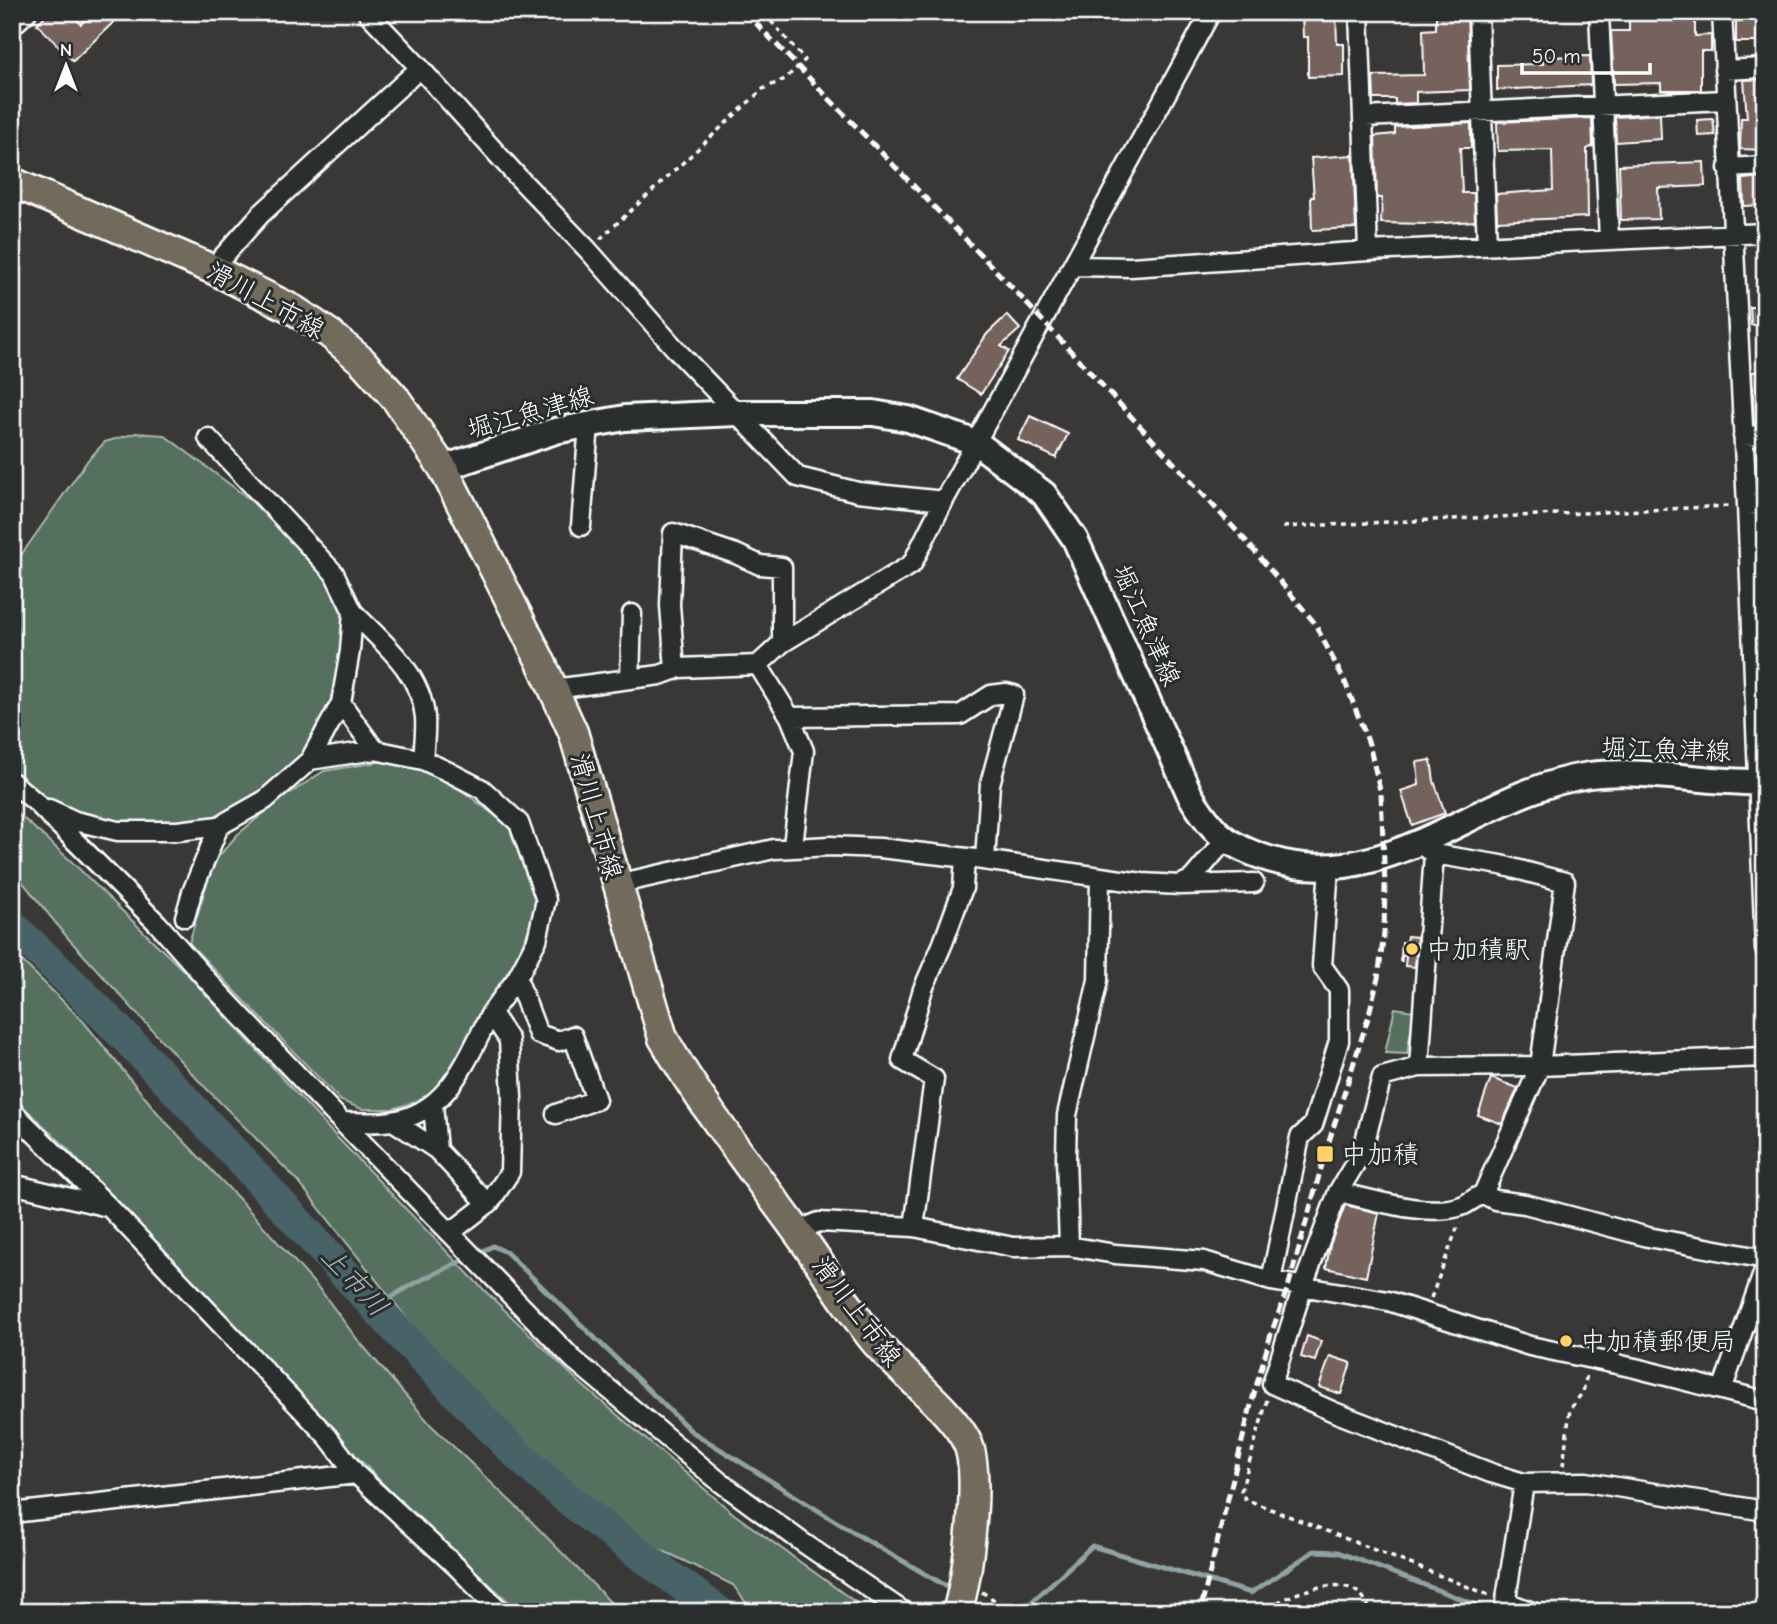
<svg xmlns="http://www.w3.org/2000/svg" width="1777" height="1624" viewBox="0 0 1777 1624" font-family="'Comic Neue','Klee One',sans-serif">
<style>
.green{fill:#546f5e;stroke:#aab7ae;stroke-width:2}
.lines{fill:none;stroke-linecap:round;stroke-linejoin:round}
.stream{stroke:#90a2a4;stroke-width:5}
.river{stroke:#466468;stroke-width:32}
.building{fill:#74625c;stroke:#fff;stroke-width:2}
.street-casing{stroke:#fff;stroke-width:23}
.secondary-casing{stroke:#fff;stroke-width:30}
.primary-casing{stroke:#fff;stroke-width:33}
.path{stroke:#fff;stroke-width:3.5;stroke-dasharray:5 5;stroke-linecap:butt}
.street{stroke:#2a2d2e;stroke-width:18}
.secondary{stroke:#2a2d2e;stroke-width:24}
.primary{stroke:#726b5a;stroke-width:28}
.rail{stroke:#fff;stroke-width:5;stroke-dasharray:10 5;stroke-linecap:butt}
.poi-dot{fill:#ffd166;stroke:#2a2d2e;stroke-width:2.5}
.labels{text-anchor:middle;stroke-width:6;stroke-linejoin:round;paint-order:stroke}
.street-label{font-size:26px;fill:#fff;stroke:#2a2d2e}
.poi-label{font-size:26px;fill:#fff;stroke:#2a2d2e;text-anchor:start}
.water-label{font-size:28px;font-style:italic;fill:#acb9bb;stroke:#2a2d2e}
</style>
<rect width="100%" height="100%" fill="#393837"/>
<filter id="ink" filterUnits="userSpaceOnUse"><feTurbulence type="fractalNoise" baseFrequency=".0143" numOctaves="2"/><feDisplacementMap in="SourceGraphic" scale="14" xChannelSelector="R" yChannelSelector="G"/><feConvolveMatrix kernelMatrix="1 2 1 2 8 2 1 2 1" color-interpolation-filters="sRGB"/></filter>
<g filter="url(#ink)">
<path class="green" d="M136 433 164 435 248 498 316 565 340 598 345 630 332 705 305 754 268 785 223 817 161 825 95 819 39 795 12 773V568L88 460 105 442Z
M384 761 440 774 510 827 534 890 538 909 516 959 484 1010 450 1077 431 1097 392 1109H362L341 1101 189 943 213 863 237 835 277 802 324 771Z
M12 808 72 862 188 975 328 1128 480 1286 581 1384 734 1514 869 1612H753L733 1585 670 1554 573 1515 466 1384 413 1326 296 1179 199 1081 67 937 12 869Z
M12 951 83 1021 161 1117 239 1199 321 1291 357 1339 431 1425 526 1516 620 1612H520L405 1507 130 1218 64 1145 12 1096Z
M1395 1008 1414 1011 1407 1054 1385 1053Z"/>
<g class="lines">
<path class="stream" d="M477 1254 493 1246 506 1252 691 1431 851 1531 953 1590
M376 1306 415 1283 468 1258
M969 1602 984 1612
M1021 1612 1092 1546 1251 1593 1314 1551 1338 1552 1495 1612"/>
<path class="river" d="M12 926C189 1090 340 1279 512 1449 573 1509 650 1561 719 1612"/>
</g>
<path class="building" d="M49 12H70L81 24 93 12H124L73 61 37 24Z
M1302 12H1336L1337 44H1344V76L1308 77V37H1303Z
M1436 12H1467L1470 90 1416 92V103L1395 104V99H1374L1373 76 1424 75 1423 30 1436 29Z
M1695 19V36L1711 35V51H1701V90H1661V83L1614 84 1611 31H1629V20Z
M1736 21H1765V42H1736Z
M1590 56 1591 85 1497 90V65L1543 64V57Z
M1765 79V150L1740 149 1741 118H1747L1744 80Z
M1660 114 1661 139 1616 142 1615 117Z
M1592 118 1593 146 1587 149 1588 217 1497 221 1496 194 1553 190 1552 150 1498 151 1497 122Z
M1713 119 1715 135 1698 136 1697 120Z
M1471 123V148H1460L1462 193H1474L1475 221 1428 224 1381 223 1382 198H1377L1375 136 1395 134V127Z
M1353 155 1356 228 1312 230 1311 197H1314L1311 158Z
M1704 162 1705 186 1658 188 1659 219 1621 220 1619 165Z
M1765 177V205L1744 206 1743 179Z
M1750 307H1765V324L1751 325Z
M1007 315 1020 329 1001 346 1009 351 981 394 957 379 987 334Z
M1765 371V424H1754L1752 372Z
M1030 416 1068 434 1056 458 1018 440Z
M1431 760 1434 781 1445 813 1412 825 1401 791 1419 785 1417 762Z
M1407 936 1417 937 1415 967 1405 966 1406 956H1401L1402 942 1406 943Z
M1491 1078 1518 1088 1502 1124 1478 1115Z
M1345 1205 1379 1213 1366 1277 1326 1268 1330 1245Z
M1307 1336 1321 1341 1315 1361 1301 1357Z
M1330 1356 1351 1363 1341 1394 1319 1387Z"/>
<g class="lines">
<defs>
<path id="street" d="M367 12 420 68 516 175 588 250 680 354 798 477 858 492 944 501
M1359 12 1368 251
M1478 12 1487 246
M1599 12 1609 240
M1722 12 1747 505 1765 949
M12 26 27 12
M1724 70 1765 68
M1364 117 1725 100
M1728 168 1765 166
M1073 266 1131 267 1368 251 1765 233
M212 269 261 214 420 68
M1743 436 1765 435
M208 438 334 573 353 612 350 651 341 703
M1747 505 1765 504
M581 526 589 424
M353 612C382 642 421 672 425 717 426 731 424 746 423 760
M758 665 790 717 804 751 793 846
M675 670 670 605 673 533 736 554 760 565 782 567V643
M630 679 632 614
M554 689 660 675 679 668 758 665 782 643 912 564 942 504 1211 12
M790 717 960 715 991 695 1006 693 1014 695 990 784 985 860
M375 750 310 760 341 703 375 750 423 760 449 772 482 789 519 823 546 900 537 940 517 978
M12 782 38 804 158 924 208 981 342 1122 573 1359 720 1482 802 1542 904 1612
M49 809 75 821 118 831H178L219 826 265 800 310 760
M1418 843 1434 854 1501 865 1565 882 1540 1066 1483 1194
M617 884 774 849 830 846 880 848 976 859 1142 883 1180 885 1192 879 1225 840
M1180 885 1254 883
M185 917 192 892 219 826
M491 1013 517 978 538 1034 559 1041 573 1036 596 1100 556 1114
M1765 1057 1540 1066 1419 1067 1382 1077 1362 1152 1338 1192 1303 1286 1272 1384 1334 1412 1491 1473 1524 1483 1586 1482 1765 1511
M1419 1067 1434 854
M12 1111 109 1207 328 1437 356 1474 458 1568 501 1612
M393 1121 437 1150 433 1104
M342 1122C358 1122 376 1124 392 1121 449 1113 467 1058 491 1013L509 1040 512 1097 510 1172 490 1202 450 1233
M437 1150 488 1204
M12 1184 108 1207
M1338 1192C1371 1199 1431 1219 1464 1205 1470 1202 1474 1198 1483 1194L1495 1200 1525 1204 1648 1237 1765 1259
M914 1227 934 1079 902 1060 923 989 943 943 963 888 965 858
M797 1231 819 1222 914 1227 1013 1247 1069 1246 1115 1254 1204 1261 1271 1281 1388 1301 1530 1346 1635 1368 1765 1401
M1069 1246 1066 1158 1067 1115 1098 980 1100 877
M1271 1281 1300 1137 1313 1125 1339 1041V990L1322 966 1329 867
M1722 1390 1765 1268
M12 1513 356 1474
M1507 1602 1532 1612
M1504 1612 1524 1483"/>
<path id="secondary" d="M443 468 555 431 625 418 737 413H873L908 419 977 443 1044 494 1075 539 1190 795C1213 833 1226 845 1269 859 1388 896 1479 790 1590 775 1646 768 1709 784 1765 782"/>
<path id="primary" d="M12 182 212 269 294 310 330 334 362 361 396 399 443 468 540 660 573 732 663 1038C702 1106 750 1167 796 1230 822 1265 845 1304 872 1338 898 1371 952 1409 968 1444 981 1476 968 1578 957 1612"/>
</defs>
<use href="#street" class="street-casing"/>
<use href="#secondary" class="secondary-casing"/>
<use href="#primary" class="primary-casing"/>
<path class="path" d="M600 239 763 89 785 79 805 60 763 12
M1283 527 1730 506
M1401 962V956
M1431 1298 1459 1223
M1267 1400 1241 1491 1245 1499 1489 1595
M1563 1466 1570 1409 1583 1392 1587 1374
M982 1592 1013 1612
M1260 1612C1288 1595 1357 1562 1370 1612"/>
<use href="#street" class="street"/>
<use href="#secondary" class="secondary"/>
<use href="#primary" class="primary"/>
<path class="rail" d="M745 12 1005 280 1246 541 1314 622 1345 682 1369 744 1381 794 1385 885 1384 933 1378 978 1368 1018 1325 1154 1289 1284 1271 1334 1252 1401 1200 1612"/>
</g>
</g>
<g class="poi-dot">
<circle cx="1412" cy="949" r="7"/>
<rect x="1316" y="1145" width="18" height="18" rx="3.5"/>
<circle cx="1566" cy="1341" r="7"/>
</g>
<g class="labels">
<g class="street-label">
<text transform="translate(266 300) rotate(29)" y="9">滑川上市線</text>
<text transform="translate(530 412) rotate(-16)" y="9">堀江魚津線</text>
<text transform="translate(1147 625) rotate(66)" y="9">堀江魚津線</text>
<text transform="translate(1666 749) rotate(2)" y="9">堀江魚津線</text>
<text transform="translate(597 816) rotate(74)" y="9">滑川上市線</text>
<text transform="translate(857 1311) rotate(53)" y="9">滑川上市線</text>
</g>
<g class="poi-label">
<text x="1426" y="958">中加積駅</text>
<text x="1341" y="1163">中加積</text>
<text x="1580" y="1350">中加積郵便局</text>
</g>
<g class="water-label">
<text transform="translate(355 1281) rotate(47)" y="10">上市川</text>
</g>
</g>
<rect width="1777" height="1624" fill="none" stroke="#2a2d2e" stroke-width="42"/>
<rect x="21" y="21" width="1735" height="1582" fill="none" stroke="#fff" stroke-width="2.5" filter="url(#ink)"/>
<g transform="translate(66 66)" stroke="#2a2d2e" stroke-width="5" paint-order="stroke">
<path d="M0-5L12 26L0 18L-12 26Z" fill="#ffffff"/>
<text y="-10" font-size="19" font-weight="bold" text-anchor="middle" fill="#ffffff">N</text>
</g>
<path d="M1522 63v10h128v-10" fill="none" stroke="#ffffff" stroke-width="3.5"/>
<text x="1532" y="63" font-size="21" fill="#ffffff" stroke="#2a2d2e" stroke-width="5" paint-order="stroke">50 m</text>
</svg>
